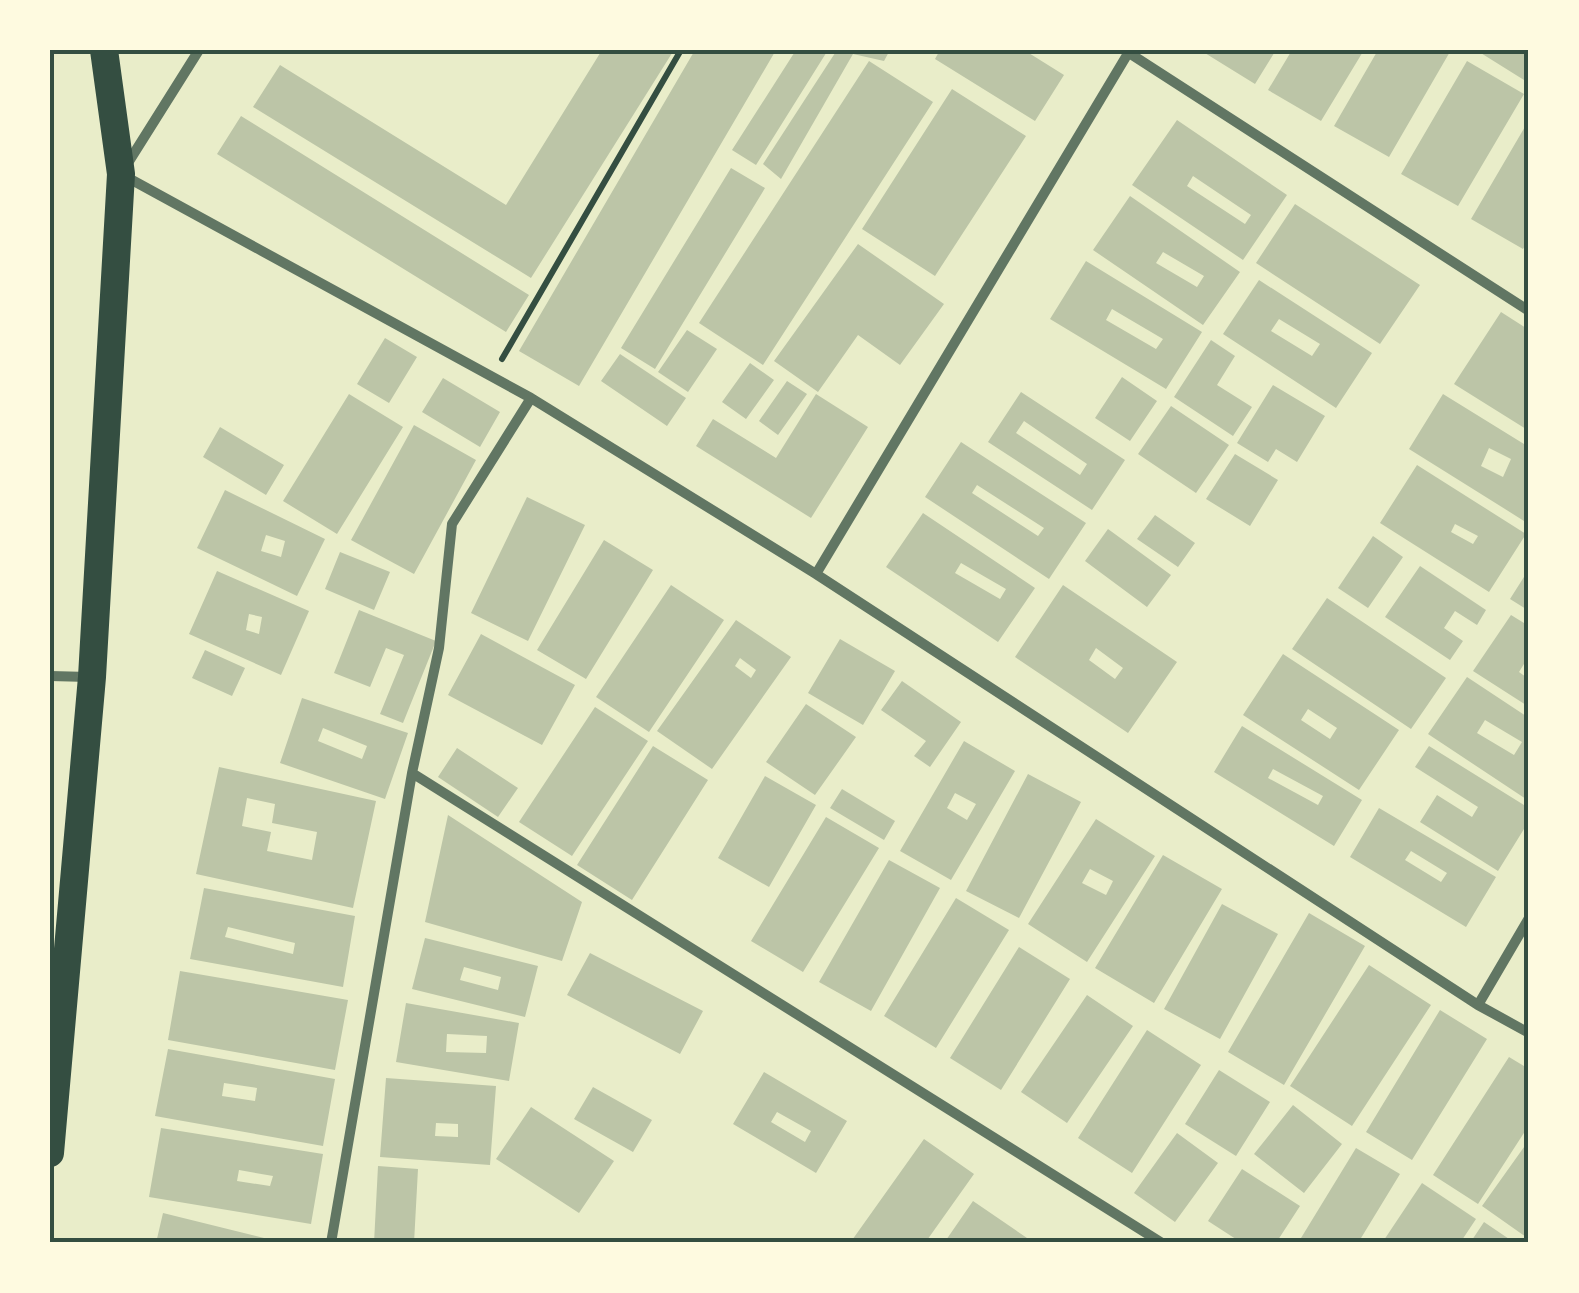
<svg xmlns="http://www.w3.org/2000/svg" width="1579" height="1293" viewBox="0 0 1579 1293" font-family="'Open Sans',sans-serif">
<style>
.building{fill:#bcc5a7;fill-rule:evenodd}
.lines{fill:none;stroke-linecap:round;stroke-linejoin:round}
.path{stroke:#344e41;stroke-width:6}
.minor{stroke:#617663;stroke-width:10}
.trunk{stroke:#344e41;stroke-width:28}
.neatline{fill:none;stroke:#344e41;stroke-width:4}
</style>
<rect width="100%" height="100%" fill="#e9edc9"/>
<path class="building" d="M602 50H674L531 278 253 107 280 65 506 205Z
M695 50H776L579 386 519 351Z
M796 50H828L756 165 732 150Z
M837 50H890L884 61 853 54 781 179 763 164Z
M940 50H1024L1064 75 1035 121 935 59Z
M1200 50H1276L1255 84Z
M1292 50H1364L1321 121 1268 90Z
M1378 50H1451L1389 157 1334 126Z
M1476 50H1529V83Z
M869 61 933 102 763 365 699 323Z
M1467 61 1524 94 1458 206 1401 174Z
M952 89 1026 136 935 276 862 229Z
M241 116 529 295 506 332 217 154Z
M1177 120 1287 195 1243 260 1132 185ZM1193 176 1251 215 1245 224 1187 186Z
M1529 120V239L1523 249 1471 219Z
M731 168 765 188 655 369 621 348Z
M1130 196 1240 272 1203 325 1093 250ZM1163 252 1204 276 1197 287 1156 263Z
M1295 204 1420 285 1380 344 1256 263Z
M858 244 944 304 900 365 858 335 818 392 774 361Z
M1086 261 1202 332 1166 389 1050 319ZM1112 309 1163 339 1156 349 1106 320Z
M1259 280 1372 353 1336 408 1223 334ZM1279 319 1320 344 1312 356 1271 331Z
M1501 312 1529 330V431L1454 384Z
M687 330 717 349 688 392 658 372Z
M385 338 417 357 389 403 357 384Z
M1211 340 1235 356 1217 385 1252 407 1233 436 1174 397Z
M620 354 686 398 667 426 601 381Z
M750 363 774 380 746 419 722 402Z
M1122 377 1157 401 1130 441 1095 418Z
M443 378 500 412 480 447 422 412Z
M787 381 807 394 778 435 759 421Z
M1273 385 1325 416 1297 462 1276 449 1268 462 1237 443Z
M1021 392 1125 460 1092 510 988 442ZM1024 421 1087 464 1080 475 1016 433Z
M349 394 403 427 337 534 283 501Z
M816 394 868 427 811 518 696 446 713 419 776 458Z
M1443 394 1529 447V524L1409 449ZM1489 448 1511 459 1503 477 1481 466Z
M1171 406 1229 445 1196 493 1138 454Z
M414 425 476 460 414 574 351 540Z
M220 427 284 465 266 495 203 457Z
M961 442 1086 523 1049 579 925 497ZM977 485 1044 528 1038 536 972 493Z
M1235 454 1278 480 1250 526 1206 499Z
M1417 465 1526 534 1489 592 1380 523ZM1455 524 1478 536 1473 544 1451 532Z
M225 490 325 539 297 596 197 548ZM266 535 285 541 281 557 261 551Z
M527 497 585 525 528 641 471 613Z
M923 513 1035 588 998 642 886 567ZM961 563 1006 589 1000 599 955 573Z
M1155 515 1195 543 1178 567 1137 539Z
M1108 529 1171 575 1147 607 1085 561Z
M1373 536 1403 557 1368 608 1338 588Z
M604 540 653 570 586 679 537 650Z
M340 552 390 572 374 610 325 589Z
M1420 566 1486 610 1477 625 1455 611 1444 628 1463 641 1450 660 1385 617Z
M1529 569V611L1510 599Z
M217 571 309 611 281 675 189 634ZM249 614 262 617 259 634 246 630Z
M671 585 724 620 649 732 596 697Z
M1063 585 1177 662 1128 733 1015 657ZM1096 648 1123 668 1115 679 1089 660Z
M1327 598 1446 678 1411 729 1292 649Z
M359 610 436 641 403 723 380 714 404 655 386 648 370 687 334 673Z
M1511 615 1529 626V656L1519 672 1529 679V707L1473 671Z
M736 620 791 657 712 769 657 731ZM740 658 756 670 751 678 735 666Z
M481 634 575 685 542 745 448 695Z
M840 639 895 671 863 725 808 693Z
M205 650 245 668 232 696 192 678Z
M1283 654 1399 730 1359 790 1243 715ZM1308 709 1337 728 1330 739 1301 720Z
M1467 677 1529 718V801L1428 734ZM1485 720 1522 742 1514 755 1477 733Z
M902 681 961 722 930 767 914 756 926 741 881 710Z
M302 698 408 733 385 799 280 763ZM323 728 367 746 362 759 318 741Z
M806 704 856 737 815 795 766 762Z
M595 707 648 741 572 856 519 822Z
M1242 726 1362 800 1334 846 1214 772ZM1273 769 1323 796 1318 805 1268 778Z
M964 741 1015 771 951 880 900 851ZM955 793 976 804 967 820 947 808Z
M653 746 708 780 632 900 577 865Z
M1429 746 1529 808V821L1498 871 1420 822 1437 795 1472 817 1478 807 1415 767Z
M457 748 518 788 498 817 438 777Z
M219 767 376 801 353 908 196 874ZM247 798 275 804 272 823 317 832 312 860 267 851 271 832 242 826Z
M1028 774 1081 802 1019 918 966 891Z
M765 776 816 805 769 887 718 858Z
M842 789 895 821 884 840 830 808Z
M1379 808 1496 877 1466 927 1350 857ZM1411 851 1447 873 1441 882 1405 860Z
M448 815 582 902 562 961 425 922Z
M826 817 879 848 803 972 751 941Z
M1096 819 1155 856 1087 962 1028 924ZM1090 869 1113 881 1106 895 1082 883Z
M1163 855 1222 889 1154 1003 1095 968Z
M889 860 940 888 871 1011 819 982Z
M204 888 355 916 343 987 190 959ZM228 927 295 943 293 954 225 937Z
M956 898 1009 930 936 1048 884 1016Z
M1222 904 1278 934 1220 1039 1164 1009Z
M1309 913 1365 946 1284 1085 1228 1052Z
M425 938 538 966 525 1017 412 989ZM464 967 501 977 498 990 460 980Z
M1019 947 1070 979 1001 1090 950 1058Z
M590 953 703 1011 680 1054 567 995Z
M1369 965 1431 1005 1352 1126 1290 1086Z
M180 971 348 1000 335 1070 168 1040Z
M1087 995 1133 1026 1067 1123 1021 1092Z
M406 1003 519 1023 509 1081 396 1062ZM447 1034 487 1036 486 1053 446 1052Z
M1440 1010 1487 1039 1412 1160 1366 1132Z
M1147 1030 1201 1065 1132 1173 1078 1138Z
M168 1049 335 1079 323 1146 155 1116ZM224 1083 257 1088 255 1101 222 1096Z
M1509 1057 1529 1069V1125L1478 1204 1433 1175Z
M1219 1070 1270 1102 1236 1156 1185 1124Z
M764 1072 847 1121 816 1173 733 1124ZM777 1112 811 1131 805 1142 771 1122Z
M386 1078 496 1086 490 1165 380 1157ZM436 1123 458 1124V1137L435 1136Z
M593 1087 652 1120 633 1152 574 1119Z
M1293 1105 1342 1144 1304 1193 1254 1154Z
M531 1107 614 1161 579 1213 496 1159Z
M161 1128 323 1154 311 1224 149 1197ZM239 1170 273 1176 270 1186 237 1181Z
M1177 1133 1218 1163 1175 1222 1134 1193Z
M924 1139 974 1174 925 1243H850Z
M1529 1140V1239L1482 1206Z
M1356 1148 1400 1174 1358 1243H1309L1301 1238Z
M378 1166 418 1169 414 1243H374Z
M1242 1169 1300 1206 1276 1243H1242L1208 1221Z
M1422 1183 1476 1219 1460 1243H1382Z
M973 1201 1027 1238 1024 1243H944Z
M163 1213 280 1242V1243H156Z
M1484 1222 1515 1243H1470Z"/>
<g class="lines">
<path class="path" d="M502 359 681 50"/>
<path class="minor" d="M199 50 121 174 531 398 816 574 1478 1005 1529 1033
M1126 51 1529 311
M816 574 1130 50
M50 676 89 677
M412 773 1162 1243
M1478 1005 1529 918
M331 1243 412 773 439 648 452 524 531 398"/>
<path class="trunk" d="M50 1153 92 677 121 174 104 50"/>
</g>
<rect width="1579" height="1293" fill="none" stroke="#fefae0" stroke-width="105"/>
<rect x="52" y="52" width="1474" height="1188" class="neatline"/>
</svg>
